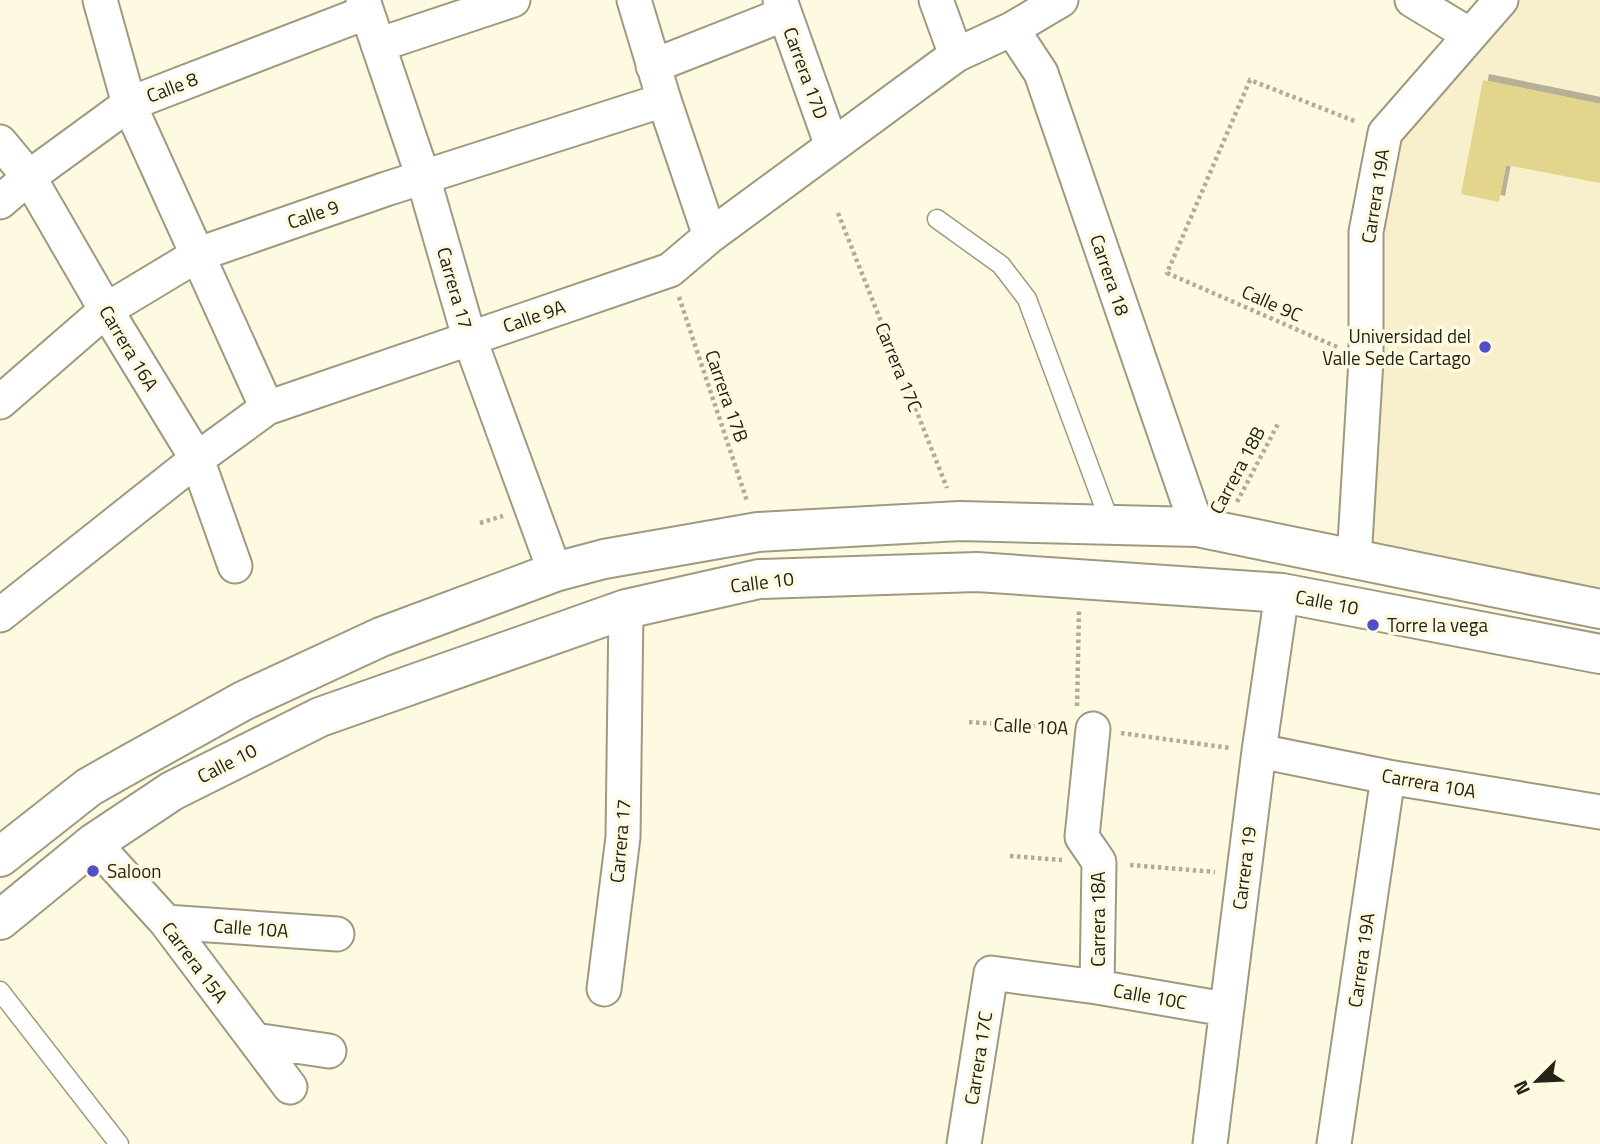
<svg xmlns="http://www.w3.org/2000/svg" width="1600" height="1144" viewBox="0 0 1600 1144" font-family="'Titillium Web',sans-serif">
<style>
.built{fill:#f8f0cc}
.building{fill:#e4d58d;filter:url(#shadow)}
.lines{fill:none;stroke-linecap:round;stroke-linejoin:round}
.lane-casing{stroke:#9f9a7f;stroke-width:21}
.street-casing{stroke:#9f9a7f;stroke-width:37}
.secondary-casing{stroke:#9f9a7f;stroke-width:42}
.path{stroke:#afac99;stroke-width:4.5;stroke-dasharray:3.5 3.5;stroke-linecap:butt}
.lane{stroke:#fff;stroke-width:18}
.street{stroke:#fff;stroke-width:33}
.secondary{stroke:#fff;stroke-width:38}
.poi-dot{fill:#4f4fc6;stroke:#fefae2;stroke-width:2.5}
.labels{text-anchor:middle;stroke-width:7;stroke-linejoin:round;paint-order:stroke}
.street-label{font-size:19px;fill:#252218;stroke:#fefae2}
.poi-label{font-size:19px;fill:#252218;stroke:#fefae2;text-anchor:start}
</style>
<defs>
<filter id="shadow"><feDropShadow dx="6" dy="-6" stdDeviation="0" flood-color="#0004"/></filter>
</defs>
<rect width="100%" height="100%" fill="#fefae2"/>
<path class="built" d="M1501 0H1600V597L1354 560 1385 133Z"/>
<path class="building" d="M1483 80 1600 104V183L1506 165 1499 202 1461 194Z"/>
<g class="lines">
<defs>
<path id="lane" d="M937 219 1001 265 1027 299 1111 525
M0 991 119 1144"/>
<path id="street" d="M100 0 129 104 267 408
M363 0 423 177 469 337 555 572
M634 0 664 100 710 236
M780 0 832 146
M936 0 956 55
M1412 0 1470 35
M1012 29 1041 73 1197 527
M378 45 513 0
M653 66 785 14
M0 142 29 177 106 310 197 459 235 566
M0 202 29 177 129 104 367 12
M0 402 106 310 199 254 386 189 664 100
M1354 560 1366 360V232L1385 133 1501 0
M0 615 197 459 267 408 670 270 710 236 956 55 1012 29 1061 0
M1093 729 1082 837 1099 862 1097 987
M1259 751 1388 777 1600 812
M94 843 166 922 290 1087
M166 922 337 934
M604 989 623 837 626 609
M255 1040 329 1051
M964 1144 991 973 1097 987 1225 1009
M1210 1144 1259 751 1282 593
M1334 1144 1388 777"/>
<path id="secondary" d="M0 857 89 787 135 761 243 701 381 637 555 572 604 559 758 532 960 521 1197 527 1600 609
M0 920 94 843 172 791 320 717 626 609 759 579 977 572 1282 593 1600 654"/>
</defs>
<use href="#lane" class="lane-casing"/>
<use href="#street" class="street-casing"/>
<use href="#secondary" class="secondary-casing"/>
<path class="path" d="M838 213 947 488
M679 297 747 501
M1337 347 1167 273 1250 80 1357 122
M1237 502 1279 422
M480 523 503 516
M1077 706 1079 611
M969 722 1063 728
M1121 733 1230 748
M1010 856 1062 860
M1130 865 1215 872"/>
<use href="#lane" class="lane"/>
<use href="#street" class="street"/>
<use href="#secondary" class="secondary"/>
</g>
<g class="poi-dot">
<circle cx="1485" cy="347" r="7"/>
<circle cx="1373" cy="625" r="7"/>
<circle cx="93" cy="871" r="7"/>
</g>
<g class="labels">
<g class="street-label">
<text transform="translate(806 73) rotate(70)" y="7">Carrera 17D</text>
<text transform="translate(172 87) rotate(-21)" y="7">Calle 8</text>
<text transform="translate(1375 196) rotate(-81)" y="7">Carrera 19A</text>
<text transform="translate(313 214) rotate(-19)" y="7">Calle 9</text>
<text transform="translate(1110 275) rotate(71)" y="7">Carrera 18</text>
<text transform="translate(455 288) rotate(74)" y="7">Carrera 17</text>
<text transform="translate(1272 303) rotate(24)" y="7">Calle 9C</text>
<text transform="translate(534 316) rotate(-19)" y="7">Calle 9A</text>
<text transform="translate(129 348) rotate(59)" y="7">Carrera 16A</text>
<text transform="translate(899 367) rotate(68)" y="7">Carrera 17C</text>
<text transform="translate(727 396) rotate(71)" y="7">Carrera 17B</text>
<text transform="translate(1237 470) rotate(-62)" y="7">Carrera 18B</text>
<text transform="translate(762 582) rotate(-7)" y="7">Calle 10</text>
<text transform="translate(1327 602) rotate(11)" y="7">Calle 10</text>
<text transform="translate(1031 726) rotate(3)" y="7">Calle 10A</text>
<text transform="translate(227 763) rotate(-27)" y="7">Calle 10</text>
<text transform="translate(1429 783) rotate(10)" y="7">Carrera 10A</text>
<text transform="translate(620 841) rotate(-85)" y="7">Carrera 17</text>
<text transform="translate(1244 868) rotate(-83)" y="7">Carrera 19</text>
<text transform="translate(1098 919) rotate(-90)" y="7">Carrera 18A</text>
<text transform="translate(251 928) rotate(4)" y="7">Calle 10A</text>
<text transform="translate(1361 960) rotate(-82)" y="7">Carrera 19A</text>
<text transform="translate(195 962) rotate(53)" y="7">Carrera 15A</text>
<text transform="translate(1150 996) rotate(10)" y="7">Calle 10C</text>
<text transform="translate(978 1058) rotate(-81)" y="7">Carrera 17C</text>
</g>
<g class="poi-label">
<text x="1471" y="343" text-anchor="end">Universidad del<tspan x="1471" dy="22">Valle Sede Cartago</tspan></text>
<text x="1387" y="632">Torre la vega</text>
<text x="107" y="878">Saloon</text>
</g>
</g>
<g transform="translate(1537 1081) rotate(246)" stroke="#fefae2" stroke-width="5" paint-order="stroke">
<path d="M0-5L12 26L0 18L-12 26Z" fill="#252218"/>
<text y="-10" font-size="19" font-weight="bold" text-anchor="middle" fill="#252218">N</text>
</g>
</svg>
